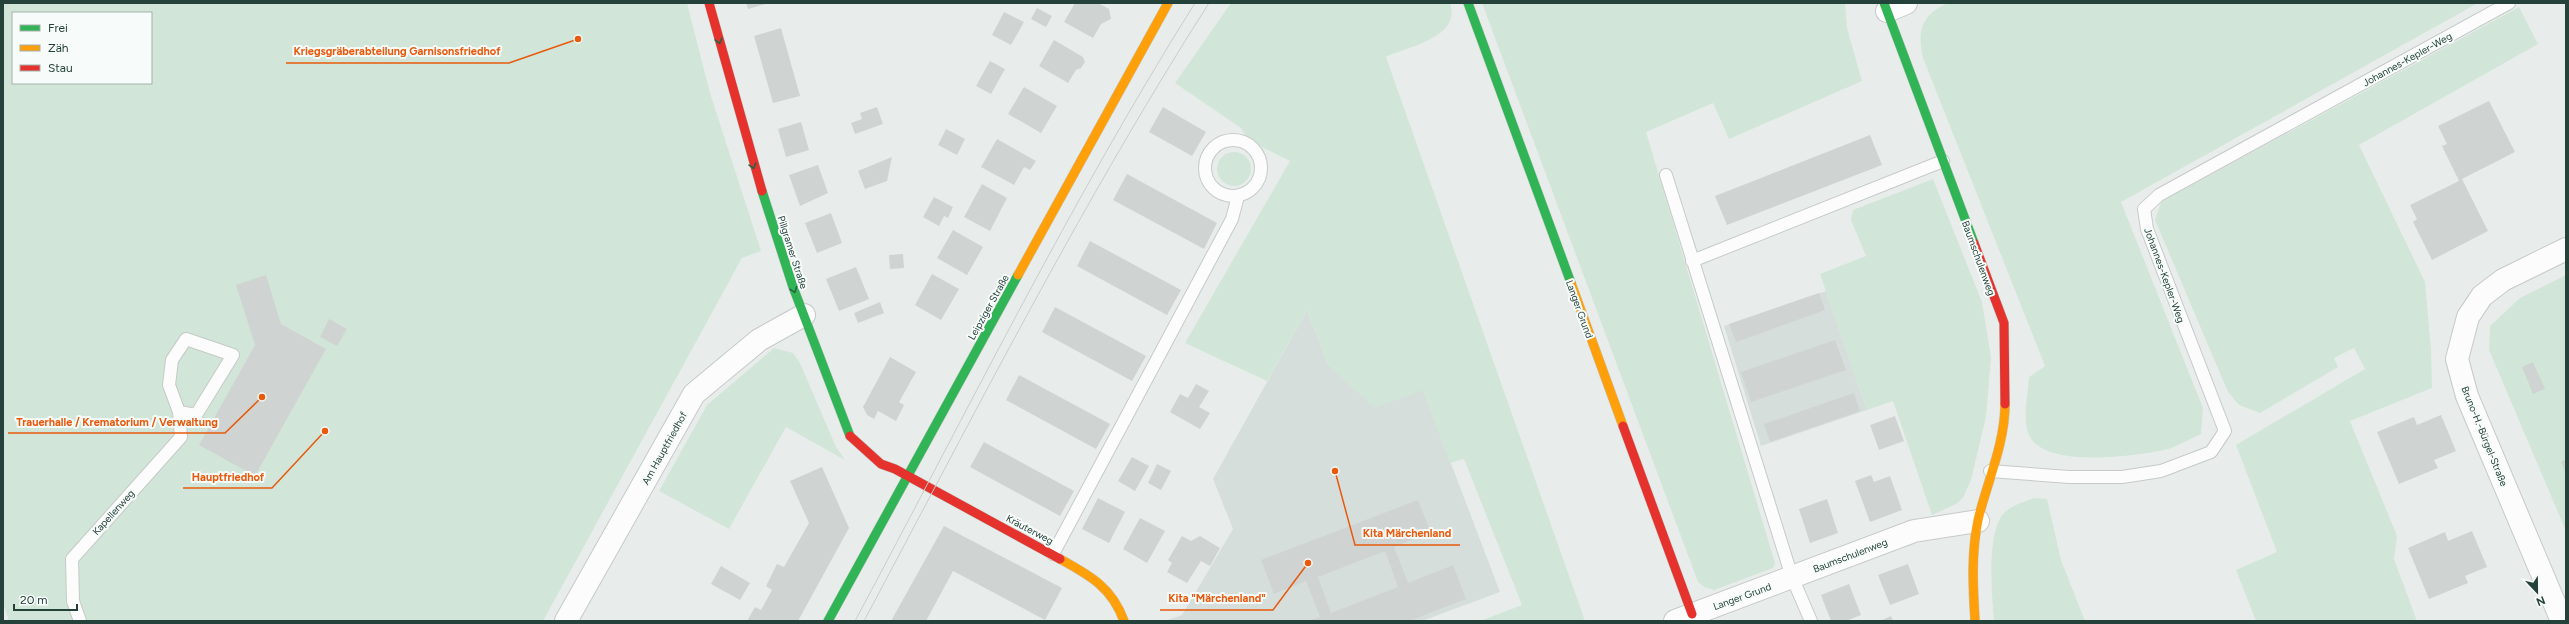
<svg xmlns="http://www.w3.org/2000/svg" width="2569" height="624" viewBox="0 0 2569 624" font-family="Figtree,sans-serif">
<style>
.built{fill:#d6dedb}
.green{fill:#d1e6d8;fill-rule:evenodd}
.building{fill:#cfd4d2;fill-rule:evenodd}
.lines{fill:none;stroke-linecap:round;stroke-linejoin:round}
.lane-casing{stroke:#c5cac8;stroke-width:14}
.street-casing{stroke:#c5cac8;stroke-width:24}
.fast-casing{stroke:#c3cbc8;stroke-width:10}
.slow-casing{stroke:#c3cbc8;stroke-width:10}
.jam-casing{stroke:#c3cbc8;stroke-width:10}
.lane{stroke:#fcfcfc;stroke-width:12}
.street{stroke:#fcfcfc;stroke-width:22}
.fast{stroke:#30b455;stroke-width:9}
.slow{stroke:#ff9f0a;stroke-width:9}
.jam{stroke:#e5322d;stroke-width:9}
.tram{stroke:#c9cdcc;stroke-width:1}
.oneway{stroke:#286442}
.labels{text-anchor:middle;stroke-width:4;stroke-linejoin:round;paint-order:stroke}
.street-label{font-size:10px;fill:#24423a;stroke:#f7fbf9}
.leader{fill:none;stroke:#e8590c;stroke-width:1.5}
.callout-dot{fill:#e8590c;stroke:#f7fbf9;stroke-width:1.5}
.callout-label{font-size:11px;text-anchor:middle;font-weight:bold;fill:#e8590c;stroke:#f7fbf9;stroke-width:4;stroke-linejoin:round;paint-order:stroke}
</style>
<rect width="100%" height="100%" fill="#e8edeb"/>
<path class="built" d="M1826 291 1867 410 1761 446 1724 326Z
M1307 310 1329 366 1423 390 1500 592 1422 621H1165L1182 615 1233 529 1213 479Z"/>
<path class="green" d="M3 3H687L710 93 761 251 742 258 543 621H9L3 603ZM13 13H151V83H13Z
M1231 3H1450C1462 38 1408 46 1386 57L1585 621H1480L1522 605 1464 459 1450 463 1423 390 1375 408 1329 366 1307 310 1267 381 1185 343 1290 161 1248 140 1241 128 1175 83Z
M1482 3H1845L1847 28 1862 81 1729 139 1713 103 1646 132 1775 563 1773 568 1714 590 1704 587 1698 582Z
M1948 3H2478L2121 202 2203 408 2201 434C2189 439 2177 447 2164 450 2135 456 2044 469 2029 435 2022 420 2028 394 2029 377L2045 366 1923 58C1917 31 1921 15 1948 3Z
M2519 7 2538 44 2359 145 2425 282 2431 349 2432 388 2350 421 2397 536 2394 559 2417 621H2256L2236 570 2277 552 2236 445 2365 369 2354 348 2334 358 2338 367 2260 413 2239 405 2228 392 2155 220 2161 202Z
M1217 169a17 17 0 1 1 34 0a17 17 0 1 1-34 0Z
M1933 179 1982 302 1991 357 1986 417 1971 480 1963 498 1956 504 1932 515 1893 401 1867 410 1820 274 1866 256 1851 220 1853 210Z
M2566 275V531L2489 350 2490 326 2520 298Z
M774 348 793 353 800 363 836 447 845 460 786 427 729 529 659 491 707 405Z
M2034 498 2047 499 2061 560 2085 621H1994C1992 596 1986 532 2004 513 2012 505 2024 502 2034 498Z"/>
<path class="building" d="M746 3H769L748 9Z
M1075 3H1098L1109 9 1111 19 1101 24 1093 38 1064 22Z
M1037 8 1052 16 1046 27 1031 19Z
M1004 12 1024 22 1011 45 992 35Z
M781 28 800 96 773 103 754 36Z
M1054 40 1083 57 1085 62 1081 68 1076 70 1068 83 1039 66Z
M990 61 1005 69 991 94 976 86Z
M1024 87 1057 106 1041 133 1008 114Z
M2489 101 2515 152 2462 179 2488 231 2432 260 2413 222 2417 219 2410 205 2459 181 2442 146 2447 144 2438 126Z
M877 107 883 124 855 134 851 123 862 119 860 113Z
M1163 107 1206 132 1192 156 1149 132Z
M801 122 809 150 786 157 778 129Z
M946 129 965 139 957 155 938 145Z
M1870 135 1882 165 1727 225 1715 196Z
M997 139 1036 161 1030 170 1024 167 1014 185 981 167Z
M892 157 887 181 865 189 858 171Z
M818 165 828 193 800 206 789 175Z
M1127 174 1217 223 1204 249 1113 200Z
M982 184 1007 198 990 231 964 217Z
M934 197 953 207 948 218 944 216 939 226 923 217Z
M831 213 842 243 817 253 805 223Z
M953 230 983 247 967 275 937 258Z
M1090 241 1181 290 1167 315 1077 266Z
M903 254 904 268 890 269 889 255Z
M856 267 869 299 839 311 826 279Z
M932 274 959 289 941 320 915 305Z
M266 275 281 324 326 349 255 476 199 445 255 345 236 285Z
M1819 293 1825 310 1736 342 1729 324Z
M880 302 884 313 858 323 854 313Z
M1055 307 1146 356 1132 381 1042 332Z
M329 319 347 329 337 346 320 337Z
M1835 340 1846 370 1751 402 1741 372Z
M890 357 916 372 899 402 904 405 896 421 878 411 874 419 867 415 863 407Z
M2533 362 2545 389 2533 394 2522 367Z
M1019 375 1110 424 1096 449 1006 400Z
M1196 384 1209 391 1199 407 1210 413 1200 429 1170 412 1180 394 1188 398Z
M1854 393 1860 411 1770 442 1764 424Z
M2441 415 2456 451 2434 460 2438 468 2399 484 2377 432 2414 417 2417 425Z
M1895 416 1904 441 1879 450 1870 425Z
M984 442 1074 491 1060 516 970 467Z
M1132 457 1149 466 1135 491 1118 481Z
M2566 459V474L2561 462Z
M1157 464 1171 471 1161 490 1148 483Z
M822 467 849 528 798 621H747L755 607 761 610 772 590 766 586 777 564 784 567 809 523 790 481Z
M1871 475 1874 482 1890 476 1902 510 1870 522 1855 481Z
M1098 498 1125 512 1109 543 1082 529Z
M1827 499 1838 533 1810 543 1799 509Z
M1418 500 1431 533 1394 547 1408 583 1453 565 1466 599 1409 621H1308L1320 617 1306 581 1274 594 1261 560ZM1385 551 1398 587 1331 613 1318 577Z
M1140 518 1165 531 1147 563 1123 549Z
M944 526 1062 588 1045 620 953 571 926 621H891Z
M2472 531 2487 567 2465 576 2468 583 2429 599 2408 548 2445 532 2448 541Z
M1182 536 1191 541 1200 536 1220 548 1210 566 1201 561 1187 583 1167 572 1172 563 1168 560Z
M1908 564 1919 594 1890 605 1878 575Z
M721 566 750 583 740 600 711 584Z
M1849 584 1861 615 1846 621H1831L1821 595Z
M1891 616 1893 621H1880Z"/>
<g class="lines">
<defs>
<path id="lane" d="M1205 168a28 28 0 1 1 56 0a28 28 0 1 1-56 0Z
M1666 175 1792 577 1811 621
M1692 261 1943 161
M1990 471 2069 477H2122L2161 471 2211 452 2225 431 2147 229 2144 209 2159 195 2509 3
M1053 554 1232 219 1238 196
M80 621 73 601 72 559 181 437 179 412 169 385 172 360 186 339 233 355 196 415 179 412"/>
<path id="street" d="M1887 11 1906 3
M566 621 694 394 759 340 804 315
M1675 621 1914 531 1978 521
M2562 621 2467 396 2457 359 2468 317 2482 296 2503 280 2566 249"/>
<path id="fast" d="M1468 3 1571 283
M1884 3 1974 243
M762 191 793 287 850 436
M828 621 1018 275"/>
<path id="slow" d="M1018 275 1168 3
M1571 283 1623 426
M1060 559C1089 575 1112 587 1124 621
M1975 621C1973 587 1971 554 1978 520 1987 482 2005 444 2005 404"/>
<path id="jam" d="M709 3 762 191
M1974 243 2004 323 2005 404
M1623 426 1692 614
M850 436 881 464 895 469 1060 559"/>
</defs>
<use href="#lane" class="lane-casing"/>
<use href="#street" class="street-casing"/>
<use href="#fast" class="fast-casing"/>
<use href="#slow" class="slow-casing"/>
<use href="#jam" class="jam-casing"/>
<use href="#lane" class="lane"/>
<use href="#street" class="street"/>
<use href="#fast" class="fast"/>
<use href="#slow" class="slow"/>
<use href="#jam" class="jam"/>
<path class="tram" d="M855 621C966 414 1070 202 1195 3
M864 621C975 413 1082 202 1209 3"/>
</g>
<defs><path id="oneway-chevron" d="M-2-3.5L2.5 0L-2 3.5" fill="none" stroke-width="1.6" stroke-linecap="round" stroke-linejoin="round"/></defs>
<g class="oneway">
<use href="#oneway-chevron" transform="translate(719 41) rotate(75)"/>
<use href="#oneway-chevron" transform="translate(753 166) rotate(74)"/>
<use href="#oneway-chevron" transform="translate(794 290) rotate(69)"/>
</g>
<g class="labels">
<g class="street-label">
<text transform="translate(2407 59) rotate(-29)" y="4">Johannes-Kepler-Weg</text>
<text transform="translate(793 252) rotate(72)" y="4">Pillgramer Straße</text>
<text transform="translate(1979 258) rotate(70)" y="4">Baumschulenweg</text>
<text transform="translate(2165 275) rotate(70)" y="4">Johannes-Kepler-Weg</text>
<text transform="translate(988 307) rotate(-61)" y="4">Leipziger Straße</text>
<text transform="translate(1580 309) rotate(70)" y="4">Langer Grund</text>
<text transform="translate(2485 436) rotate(68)" y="4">Bruno-H.-Bürgel-Straße</text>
<text transform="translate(664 448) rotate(-61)" y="4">Am Hauptfriedhof</text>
<text transform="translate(113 512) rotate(-48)" y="4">Kapellenweg</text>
<text transform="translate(1030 529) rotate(28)" y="4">Kräuterweg</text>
<text transform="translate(1850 555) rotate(-21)" y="4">Baumschulenweg</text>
<text transform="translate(1742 596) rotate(-20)" y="4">Langer Grund</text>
</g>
</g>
<path class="leader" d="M578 39L509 63H286M262 397L225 433H8M325 431L272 488H183M1335 471L1355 545H1460M1308 563L1273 610H1160"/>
<g class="callout-dot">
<circle cx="578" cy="39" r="4"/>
<circle cx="262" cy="397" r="4"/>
<circle cx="325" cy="431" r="4"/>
<circle cx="1335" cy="471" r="4"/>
<circle cx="1308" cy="563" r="4"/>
</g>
<g class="callout-label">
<text x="397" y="55">Kriegsgräberabteilung Garnisonsfriedhof</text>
<text x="117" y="426">Trauerhalle / Krematorium / Verwaltung</text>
<text x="228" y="481">Hauptfriedhof</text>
<text x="1407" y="537">Kita Märchenland</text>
<text x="1217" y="602">Kita "Märchenland"</text>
</g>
<rect width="2569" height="624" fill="none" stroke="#24423a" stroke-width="8"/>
<rect x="12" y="12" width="140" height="72" fill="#f7fbf9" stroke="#a3b1ad"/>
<rect x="20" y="25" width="20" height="6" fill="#30b455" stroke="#a3b1ad"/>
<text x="48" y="32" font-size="12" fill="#24423a">Frei</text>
<rect x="20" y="45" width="20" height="6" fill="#ff9f0a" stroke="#a3b1ad"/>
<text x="48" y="52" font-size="12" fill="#24423a">Zäh</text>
<rect x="20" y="65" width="20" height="6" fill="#e5322d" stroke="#a3b1ad"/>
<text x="48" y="72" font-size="12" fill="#24423a">Stau</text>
<g transform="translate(2537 592) rotate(158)" stroke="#f7fbf9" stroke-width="3" paint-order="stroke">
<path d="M0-3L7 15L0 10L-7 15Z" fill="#24423a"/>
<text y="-6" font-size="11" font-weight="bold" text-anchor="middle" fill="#24423a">N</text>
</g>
<path d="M14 604v6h63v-6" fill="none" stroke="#24423a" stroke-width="2"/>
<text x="20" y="604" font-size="12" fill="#24423a" stroke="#f7fbf9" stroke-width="3" paint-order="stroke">20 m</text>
</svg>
